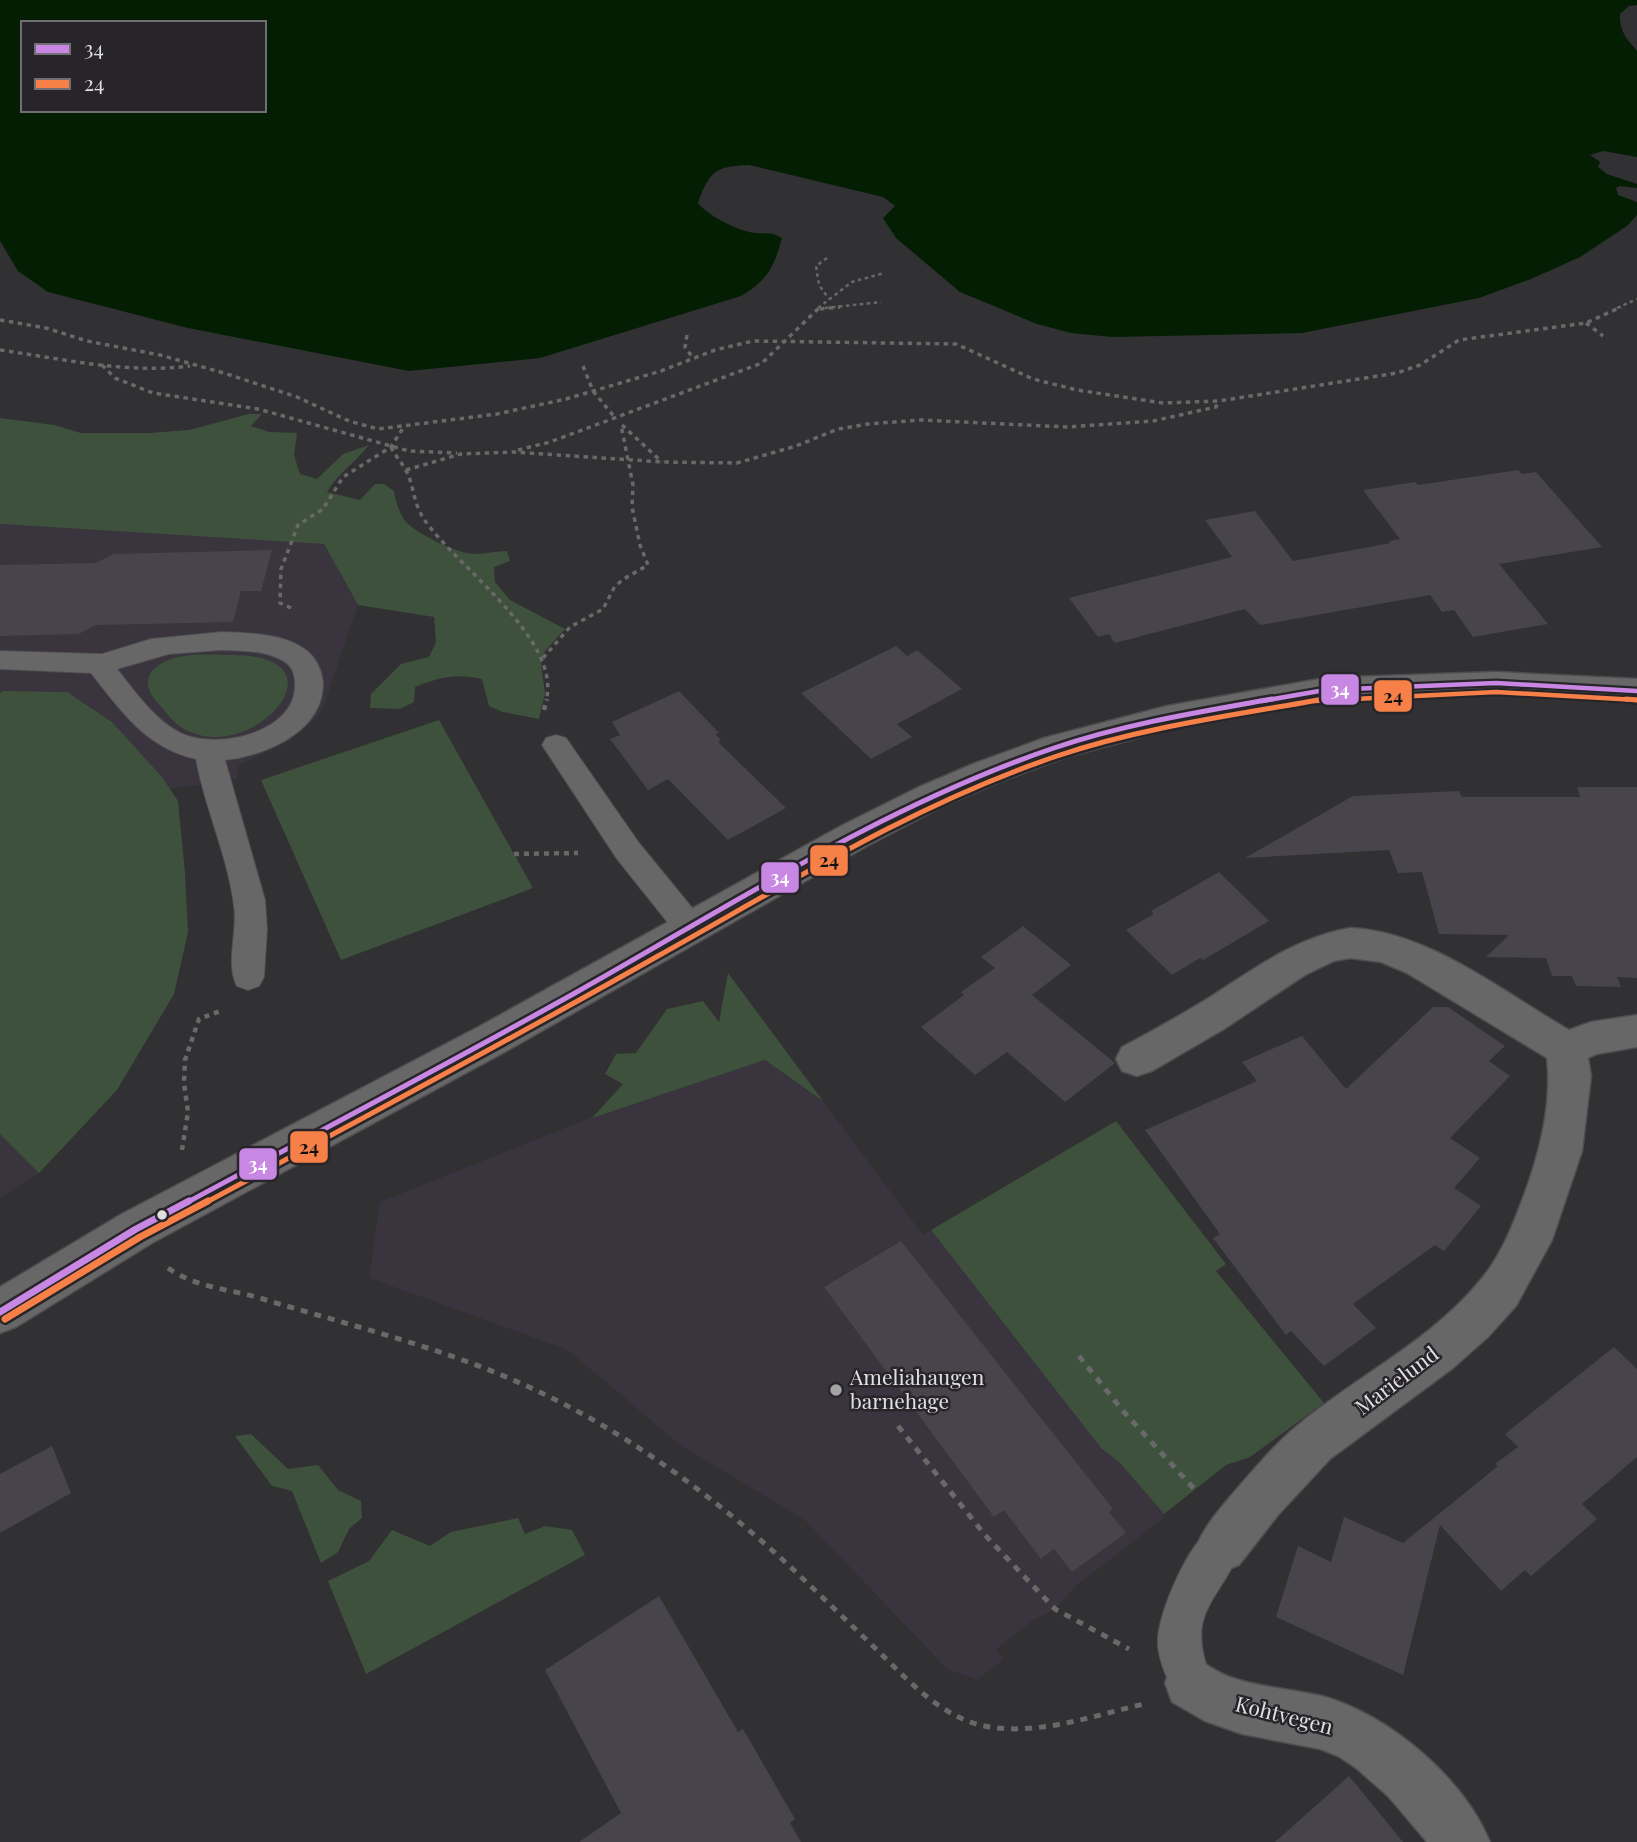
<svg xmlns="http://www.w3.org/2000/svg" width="1637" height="1842" viewBox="0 0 1637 1842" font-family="'Playfair Display',serif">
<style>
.built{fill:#39343d}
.green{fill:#3e513c}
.water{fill:#041e04;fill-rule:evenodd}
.building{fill:#48444c}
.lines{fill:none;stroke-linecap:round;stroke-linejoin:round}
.lane-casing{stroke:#4d4c4f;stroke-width:2}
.street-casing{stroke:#4d4c4f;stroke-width:3}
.secondary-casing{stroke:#4d4c4f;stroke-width:3}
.path-far3{stroke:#69696a;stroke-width:2.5;stroke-dasharray:3.5 3.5;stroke-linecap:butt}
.path-far2{stroke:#69696a;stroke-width:3.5;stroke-dasharray:4.5 4.5;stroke-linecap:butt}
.path-far1{stroke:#69696a;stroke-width:4.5;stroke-dasharray:5 5;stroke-linecap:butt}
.path{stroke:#69696a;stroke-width:5;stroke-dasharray:7 7;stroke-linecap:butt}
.lane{fill:#676768;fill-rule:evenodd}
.street{fill:#676768;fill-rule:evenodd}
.secondary{fill:#676768;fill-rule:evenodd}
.bus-1-far2-casing{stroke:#272529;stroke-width:9}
.bus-1-far1-casing{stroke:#272529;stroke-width:10}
.bus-1-casing{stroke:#272529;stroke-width:12}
.bus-2-far2-casing{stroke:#272529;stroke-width:9}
.bus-2-far1-casing{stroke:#272529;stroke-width:10}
.bus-2-casing{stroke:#272529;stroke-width:12}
.bus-1-far2{stroke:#c787e3;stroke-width:4.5}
.bus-1-far1{stroke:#c787e3;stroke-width:5}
.bus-1{stroke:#c787e3;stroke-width:7}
.bus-2-far2{stroke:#f78048;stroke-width:4.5}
.bus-2-far1{stroke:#f78048;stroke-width:5}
.bus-2{stroke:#f78048;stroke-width:7}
.bus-dot{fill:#e0dfe2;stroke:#272529;stroke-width:2.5}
.poi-dot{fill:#a3a2a4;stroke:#272529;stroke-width:2.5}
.labels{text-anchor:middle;stroke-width:5;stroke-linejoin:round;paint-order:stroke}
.near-poi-label{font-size:21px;fill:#e0dfe2;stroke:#272529;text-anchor:start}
.near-street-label{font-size:21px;fill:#e0dfe2;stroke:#272529}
.line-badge{stroke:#272529;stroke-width:2.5}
.badge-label{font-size:19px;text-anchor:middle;font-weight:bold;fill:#fff}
.pale-badge-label{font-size:19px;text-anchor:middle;font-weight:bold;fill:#111}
</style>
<rect width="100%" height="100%" fill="#313032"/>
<path class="built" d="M0 524 324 544 358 605 323 709 312 722 288 742 239 765 237 779 170 789 112 722 3 691 0 693Z
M765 1060 823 1101 923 1235 931 1230 1101 1447 1120 1463 1164 1514V1518L1078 1584 1055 1609 1035 1619 996 1649 1004 1659 977 1680 947 1669 805 1520 680 1445 568 1350 369 1278 380 1202 600 1114Z
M0 1134 39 1173 0 1198Z"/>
<path class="green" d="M249 414H262L251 426 269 432 297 433 294 455 300 474 317 479 343 454 369 445C356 462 338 473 327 492L360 500 375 484H384L394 491C396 503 400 517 409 525 426 538 454 552 474 554 485 554 496 551 507 551L510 561 494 567 495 582 510 600 565 629 545 651 541 664 545 693 539 719 503 712 489 706 482 679C457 673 439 677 415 687L414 702 400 709 370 708 371 694 401 664 429 657 436 642 434 617 358 605 324 544 0 524V418L54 425 81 433H149L189 430Z
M235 655C350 657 251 767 184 729 173 723 166 712 158 703 149 693 143 681 153 670 173 650 209 655 235 655Z
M3 691 67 692 112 722 162 777 178 801 185 873 188 932 174 994 117 1090 39 1173 0 1134V693Z
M439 720 533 888 341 960 261 780Z
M728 973 823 1101 765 1060 592 1118 623 1084 605 1074 616 1054 636 1053 667 1009 703 1001 719 1022Z
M1116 1121 1226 1264 1216 1271 1324 1403 1250 1457 1226 1465 1164 1514 1120 1463 1101 1448 931 1230Z
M251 1434 288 1469 318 1465 338 1490 361 1501 362 1518 349 1529 338 1552 321 1563 292 1491 272 1486 235 1436Z
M518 1518 525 1534 545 1526 572 1530 585 1555 366 1674 328 1581 369 1561 392 1530 430 1546 451 1532Z"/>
<path class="water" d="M0 0H1637V5L1629 6 1620 14C1619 31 1626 38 1637 51V157L1603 151 1590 155 1600 162 1598 167 1607 174 1637 184V188L1620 186 1616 188 1618 195 1637 202V215L1627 226 1580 257 1531 279 1479 298 1302 333 1112 337 1071 333 1037 324 960 292 896 238 883 218 895 206 883 197 749 165C715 166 709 172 698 203 708 216 740 232 756 233 768 234 772 232 782 238 774 267 768 280 741 296L540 358 409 371 188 328 48 292 18 271 0 241ZM23 23H264V110H23Z"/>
<path class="building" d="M1518 470 1522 474 1536 472 1602 547 1499 564 1548 624 1473 637 1454 610 1442 612 1430 595 1260 625 1245 609 1115 643 1109 634 1098 637 1069 598 1232 557 1205 520 1255 511 1293 561 1391 543 1389 541 1400 539 1363 490 1415 482 1418 485Z
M272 550 261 591H241L233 622 95 625 79 634 0 636V565L96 563 113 554Z
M896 646 907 656 917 650 962 689 897 724 912 737 871 759 801 693Z
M679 691 719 733 715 734 721 740 718 742 786 808 728 840 668 779 648 790 610 739 620 735 612 722Z
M1577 787H1637V978L1617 977 1621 987 1576 986 1572 976H1552L1546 958 1486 957 1509 935 1439 934 1422 872 1398 873 1389 850 1245 858 1353 796 1459 791 1462 797H1580Z
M1219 872 1269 921 1203 960 1200 958 1172 975 1126 930 1154 914 1151 911Z
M1023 926 1071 965 1032 995 1115 1063 1065 1102 1007 1052 975 1075 921 1027 964 995 961 992 995 968 981 957Z
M1433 1007H1448L1505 1046 1489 1061 1510 1076 1450 1138 1480 1158 1454 1188 1481 1206 1444 1251 1435 1245 1353 1304 1376 1328 1324 1366 1291 1331 1286 1335 1213 1238 1220 1234 1145 1130 1257 1081 1242 1062 1302 1036 1346 1089Z
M901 1241 1113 1509 1109 1512 1126 1533 1072 1572 1054 1549 1041 1559 1004 1510 994 1517 824 1287Z
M1614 1347 1637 1369V1457L1582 1504 1597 1519 1531 1576 1525 1570 1501 1591 1440 1525 1403 1675 1276 1617 1298 1546 1331 1562 1344 1517 1403 1543 1498 1466 1495 1464 1518 1447 1505 1434Z
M52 1446 71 1493 0 1533V1474Z
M659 1596 738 1732 743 1729 795 1819 790 1823 801 1842H579L621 1813 545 1670Z
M1349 1776 1403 1842H1275Z"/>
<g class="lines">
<defs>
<path id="lane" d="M221 632C248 633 284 633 306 650 316 658 322 670 323 683 324 731 265 756 225 760L265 900 267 929 264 977 259 986 248 990 237 986C225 964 238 931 234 906 228 856 205 809 196 759 146 748 121 711 91 673L0 669V651L102 654 151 639ZM221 650C243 651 266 650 285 662 293 668 295 675 295 685 296 734 212 752 177 731 152 717 135 691 117 669L169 654Z
M556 735 566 738 639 843 702 920 707 929 702 938 691 941 680 938 617 859 542 745 546 738Z
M1221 1526 1236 1532 1242 1547C1217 1606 1183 1612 1213 1683L1206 1698 1191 1705 1176 1698C1169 1682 1160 1665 1158 1647 1155 1619 1185 1552 1206 1533 1210 1530 1217 1528 1221 1526Z"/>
<path id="street" d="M1350 928C1428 931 1503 992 1569 1030L1591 1022 1637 1015V1047L1597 1054 1588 1058 1591 1076 1582 1151 1552 1240 1516 1306 1488 1337 1453 1368 1330 1459 1278 1515 1239 1565 1221 1572 1203 1565 1196 1547C1205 1525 1220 1509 1235 1491 1254 1469 1275 1444 1297 1426 1358 1375 1433 1340 1483 1277 1504 1251 1515 1219 1527 1187 1541 1147 1552 1101 1547 1058L1407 973 1381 962 1350 958 1334 961 1305 975 1224 1029 1152 1071 1137 1076 1122 1071 1116 1059 1122 1047C1151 1032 1179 1016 1207 999 1254 969 1294 938 1350 928Z
M1191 1657C1206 1663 1219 1674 1233 1678 1262 1688 1293 1689 1322 1696 1389 1715 1463 1777 1490 1842H1427L1388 1796 1356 1768 1338 1756 1320 1749 1242 1734 1205 1721 1172 1702 1165 1683 1172 1664Z"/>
<path id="secondary" d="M1496 672 1637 679V703L1496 694 1325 702 1167 730 1066 757 999 782 945 805 867 846 510 1049 152 1243 16 1327 0 1333V1287L120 1215 482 1025 841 826 919 787 973 764 1044 738 1167 706 1325 678Z"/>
</defs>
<use href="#lane" class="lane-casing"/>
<use href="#street" class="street-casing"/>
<use href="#secondary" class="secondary-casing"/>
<path class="path-far3" d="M827 258 816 266 819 285 829 299
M818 308 852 282 884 273
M825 308 881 302
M1617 308 1637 299"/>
<path class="path-far2" d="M820 309 840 307
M0 320 46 328 87 341 160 355 224 373 297 397 349 421 378 429 497 414 566 399 661 371 715 350 753 341 956 344 1033 379 1077 390 1163 403 1219 401 1397 373 1420 365 1459 340 1586 323 1621 307
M1586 323 1603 336
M687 335 685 347 693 358
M0 350C64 359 125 374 190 366
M102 365 115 378 153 393 258 409 409 451 457 453
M583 366 593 391 616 419
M622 425 662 462
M391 447C395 456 401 461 405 469 414 483 412 501 424 519 455 566 563 639 546 701
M518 450 550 442 762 363 820 307
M406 470 461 454 513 452 663 462 737 463 796 446 838 429 868 424 921 420 1067 427 1153 421 1216 407 1219 401
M291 608 280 603 281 569 298 525 323 509 343 477 391 447 403 428
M543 658 570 627 603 609 614 588 622 580 648 565 640 545 632 507 633 485 621 425"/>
<path class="path-far1" d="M544 710 547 699
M514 854 578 853
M182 1150 188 1112 184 1083 185 1060 199 1019 223 1010"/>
<path class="path" d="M168 1268C196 1288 231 1289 263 1299 352 1326 444 1348 529 1387 621 1429 708 1492 783 1560 814 1589 845 1619 876 1649 905 1677 934 1710 973 1723 1027 1740 1091 1716 1144 1704
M1079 1356 1123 1411 1197 1492
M898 1426 985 1535 1055 1609 1129 1649"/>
<use href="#lane" class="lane"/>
<use href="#street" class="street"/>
<use href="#secondary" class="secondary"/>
<defs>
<path id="bus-1-far2" d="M1262 701 1325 690 1496 683 1637 691"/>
<path id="bus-1-far1" d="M186 1203C316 1133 446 1065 575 993 730 906 885 805 1054 748 1124 724 1199 712 1272 699"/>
<path id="bus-1" d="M0 1312 136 1229 189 1201"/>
<path id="bus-2-far2" d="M1314 701 1496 692 1637 700"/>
<path id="bus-2-far1" d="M1626 699 1637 700
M205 1203C356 1122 508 1041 658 956 787 884 915 804 1057 756 1143 727 1235 715 1324 699"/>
<path id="bus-2" d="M5 1319 140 1237 208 1201"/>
</defs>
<use href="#bus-1-far2" class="bus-1-far2-casing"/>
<use href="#bus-1-far1" class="bus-1-far1-casing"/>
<use href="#bus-1" class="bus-1-casing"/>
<use href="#bus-2-far2" class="bus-2-far2-casing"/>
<use href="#bus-2-far1" class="bus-2-far1-casing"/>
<use href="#bus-2" class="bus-2-casing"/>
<use href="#bus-1-far2" class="bus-1-far2"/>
<use href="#bus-1-far1" class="bus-1-far1"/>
<use href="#bus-1" class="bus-1"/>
<use href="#bus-2-far2" class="bus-2-far2"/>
<use href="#bus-2-far1" class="bus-2-far1"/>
<use href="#bus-2" class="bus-2"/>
</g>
<circle class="bus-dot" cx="162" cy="1215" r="6"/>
<circle class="poi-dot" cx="836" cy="1390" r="7"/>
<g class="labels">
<g class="near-poi-label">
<text x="850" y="1385">Ameliahaugen<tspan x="850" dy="24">barnehage</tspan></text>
</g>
<g class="near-street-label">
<text transform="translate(1397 1381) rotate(-37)" y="7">Marielund</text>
<text transform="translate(1284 1716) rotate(14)" y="7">Kohtvegen</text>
</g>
</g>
<g class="line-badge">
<rect x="1320" y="673" width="40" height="33" rx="7" fill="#c787e3"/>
<rect x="1373" y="679" width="40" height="34" rx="7" fill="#f78048"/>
<rect x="809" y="844" width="40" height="33" rx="7" fill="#f78048"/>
<rect x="760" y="861" width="40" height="33" rx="7" fill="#c787e3"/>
<rect x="289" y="1130" width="40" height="34" rx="7" fill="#f78048"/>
<rect x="238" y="1147" width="40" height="34" rx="7" fill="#c787e3"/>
</g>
<g class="badge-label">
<text x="1340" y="696">34</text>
<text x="780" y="884">34</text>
<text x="258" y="1171">34</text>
</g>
<g class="pale-badge-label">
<text x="1393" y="703">24</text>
<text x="829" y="867">24</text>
<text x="309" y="1154">24</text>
</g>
<rect x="21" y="21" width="245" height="91" fill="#272529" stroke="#716f73" stroke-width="2"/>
<rect x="35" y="44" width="35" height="10" fill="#c787e3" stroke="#716f73" stroke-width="2"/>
<text x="84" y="56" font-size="21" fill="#e0dfe2">34</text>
<rect x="35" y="79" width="35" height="10" fill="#f78048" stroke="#716f73" stroke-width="2"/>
<text x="84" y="91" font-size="21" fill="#e0dfe2">24</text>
</svg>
